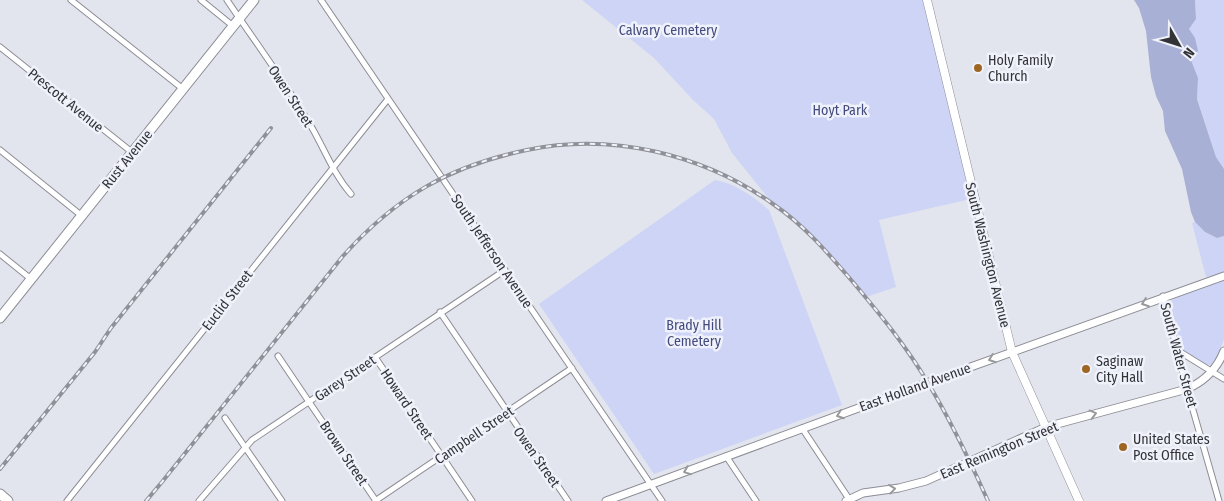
<svg xmlns="http://www.w3.org/2000/svg" width="1224" height="501" viewBox="0 0 1224 501" font-family="'Fira Sans Condensed',sans-serif">
<style>
.green{fill:#cdd4f5}
.water{fill:#a8b0d5}
.lines{fill:none;stroke-linecap:round;stroke-linejoin:round}
.street-casing{stroke:#8c8d95;stroke-width:7}
.secondary-casing{stroke:#8c8d95;stroke-width:9}
.primary-casing{stroke:#8c8d95;stroke-width:9}
.highway-casing{stroke:#8c8d95;stroke-width:11}
.street{stroke:#fff;stroke-width:5}
.secondary{stroke:#fff;stroke-width:7}
.primary{stroke:#fff;stroke-width:8}
.highway{stroke:#fff;stroke-width:9}
.rail-casing{stroke:#909198;stroke-width:4}
.rail{stroke:#f0f2fb;stroke-width:2;stroke-dasharray:5.5;stroke-linecap:butt}
.oneway{stroke:#98999b}
.poi-dot{fill:#9e6623;stroke:#f0f2fb;stroke-width:2}
.labels{text-anchor:middle;stroke-width:5;stroke-linejoin:round;paint-order:stroke}
.park-label{font-size:14px;fill:#434a7d;stroke:#f0f2fb}
.poi-label{font-size:14px;fill:#323337;stroke:#f0f2fb;text-anchor:start}
.street-label{font-size:14px;fill:#323337;stroke:#f0f2fb}
</style>
<rect width="100%" height="100%" fill="#e3e5ee"/>
<path class="green" d="M582 0H927L975 198 879 220 896 287 866 297 824 249 798 224 773 204 732 153 714 119 693 100 654 58Z
M1195 0H1224V169L1216 157 1197 98 1198 78 1191 60 1189 29 1196 19Z
M715 180C735 183 754 197 769 210L842 405 654 474 539 304Z
M1195 222 1205 232 1217 238 1224 236V273L1206 277 1192 223Z
M1224 280V339L1219 353 1211 365H1206L1181 349 1170 302 1175 298Z"/>
<path class="water" d="M1134 0H1195L1196 19 1189 29 1195 38 1198 51 1191 60 1198 78 1197 99 1216 157 1224 169V236L1217 238 1205 232 1195 222 1191 212 1182 169 1165 131 1163 111 1156 96 1151 77 1146 31 1139 8Z"/>
<g class="lines">
<defs>
<path id="street" d="M71 0 183 89
M201 0 233 26
M227 0C254 40 283 79 308 121 323 145 332 172 351 194
M321 0 662 501
M0 47 133 153
M0 150 82 216
M0 254 31 279
M1163 296 1187 389 1219 501
M440 312 568 501
M1177 350 1224 379
M278 356 376 501
M375 357 472 501
M225 418 282 501
M802 428 849 499
M726 456 756 501
M67 501 388 99
M199 501 252 440 505 270
M375 501 572 368"/>
<path id="secondary" d="M606 501 951 374 1224 276
M846 501 863 493 899 488 926 481 1046 427 1187 389C1205 381 1217 369 1224 351"/>
<path id="primary" d="M927 0 1012 352 1079 501"/>
<path id="highway" d="M0 318 254 0
M0 494 8 501"/>
</defs>
<use href="#street" class="street-casing"/>
<use href="#secondary" class="secondary-casing"/>
<use href="#primary" class="primary-casing"/>
<use href="#highway" class="highway-casing"/>
<use href="#street" class="street"/>
<use href="#secondary" class="secondary"/>
<use href="#primary" class="primary"/>
<use href="#highway" class="highway"/>
<defs>
<path id="rail" d="M0 469 95 352 111 328 271 128
M146 501 162 482 343 256C396 197 449 166 527 150 611 132 703 154 773 204 804 225 828 253 852 281 879 313 907 347 928 383 951 421 970 461 988 501"/>
</defs>
<use href="#rail" class="rail-casing"/>
<use href="#rail" class="rail"/>
</g>
<defs><path id="oneway-chevron" d="M-2-3.5L2.5 0L-2 3.5" fill="none" stroke-width="1.6" stroke-linecap="round" stroke-linejoin="round" transform="scale(1.25)"/></defs>
<g class="oneway">
<use href="#oneway-chevron" transform="translate(1145 303) rotate(160)"/>
<use href="#oneway-chevron" transform="translate(992 359) rotate(160)"/>
<use href="#oneway-chevron" transform="translate(1093 414) rotate(-15)"/>
<use href="#oneway-chevron" transform="translate(840 415) rotate(160)"/>
<use href="#oneway-chevron" transform="translate(687 471) rotate(159)"/>
<use href="#oneway-chevron" transform="translate(892 489) rotate(-7)"/>
</g>
<g class="poi-dot">
<circle cx="978" cy="68" r="5"/>
<circle cx="1086" cy="369" r="5"/>
<circle cx="1123" cy="447" r="5"/>
</g>
<g class="labels">
<g class="park-label">
<text x="668" y="35">Calvary Cemetery</text>
<text x="840" y="115">Hoyt Park</text>
<text x="694" y="330">Brady Hill<tspan x="694" dy="16">Cemetery</tspan></text>
</g>
<g class="poi-label">
<text x="988" y="65">Holy Family<tspan x="988" dy="16">Church</tspan></text>
<text x="1096" y="366">Saginaw<tspan x="1096" dy="16">City Hall</tspan></text>
<text x="1133" y="444">United States<tspan x="1133" dy="16">Post Office</tspan></text>
</g>
<g class="street-label">
<text transform="translate(291 96) rotate(57)" y="5">Owen Street</text>
<text transform="translate(66 100) rotate(39)" y="5">Prescott Avenue</text>
<text transform="translate(127 159) rotate(-51)" y="5">Rust Avenue</text>
<text transform="translate(492 251) rotate(56)" y="5">South Jefferson Avenue</text>
<text transform="translate(988 255) rotate(76)" y="5">South Washington Avenue</text>
<text transform="translate(227 300) rotate(-52)" y="5">Euclid Street</text>
<text transform="translate(1179 355) rotate(75)" y="5">South Water Street</text>
<text transform="translate(345 378) rotate(-34)" y="5">Garey Street</text>
<text transform="translate(915 387) rotate(-20)" y="5">East Holland Avenue</text>
<text transform="translate(407 404) rotate(56)" y="5">Howard Street</text>
<text transform="translate(474 435) rotate(-34)" y="5">Campbell Street</text>
<text transform="translate(999 450) rotate(-23)" y="5">East Remington Street</text>
<text transform="translate(344 453) rotate(56)" y="5">Brown Street</text>
<text transform="translate(537 457) rotate(55)" y="5">Owen Street</text>
</g>
</g>
<g transform="translate(1179 45) rotate(129)" stroke="#f0f2fb" stroke-width="4" paint-order="stroke">
<path d="M0-4L9 19L0 12L-9 19Z" fill="#323337"/>
<text y="-8" font-size="14" font-weight="bold" text-anchor="middle" fill="#323337">N</text>
</g>
</svg>
